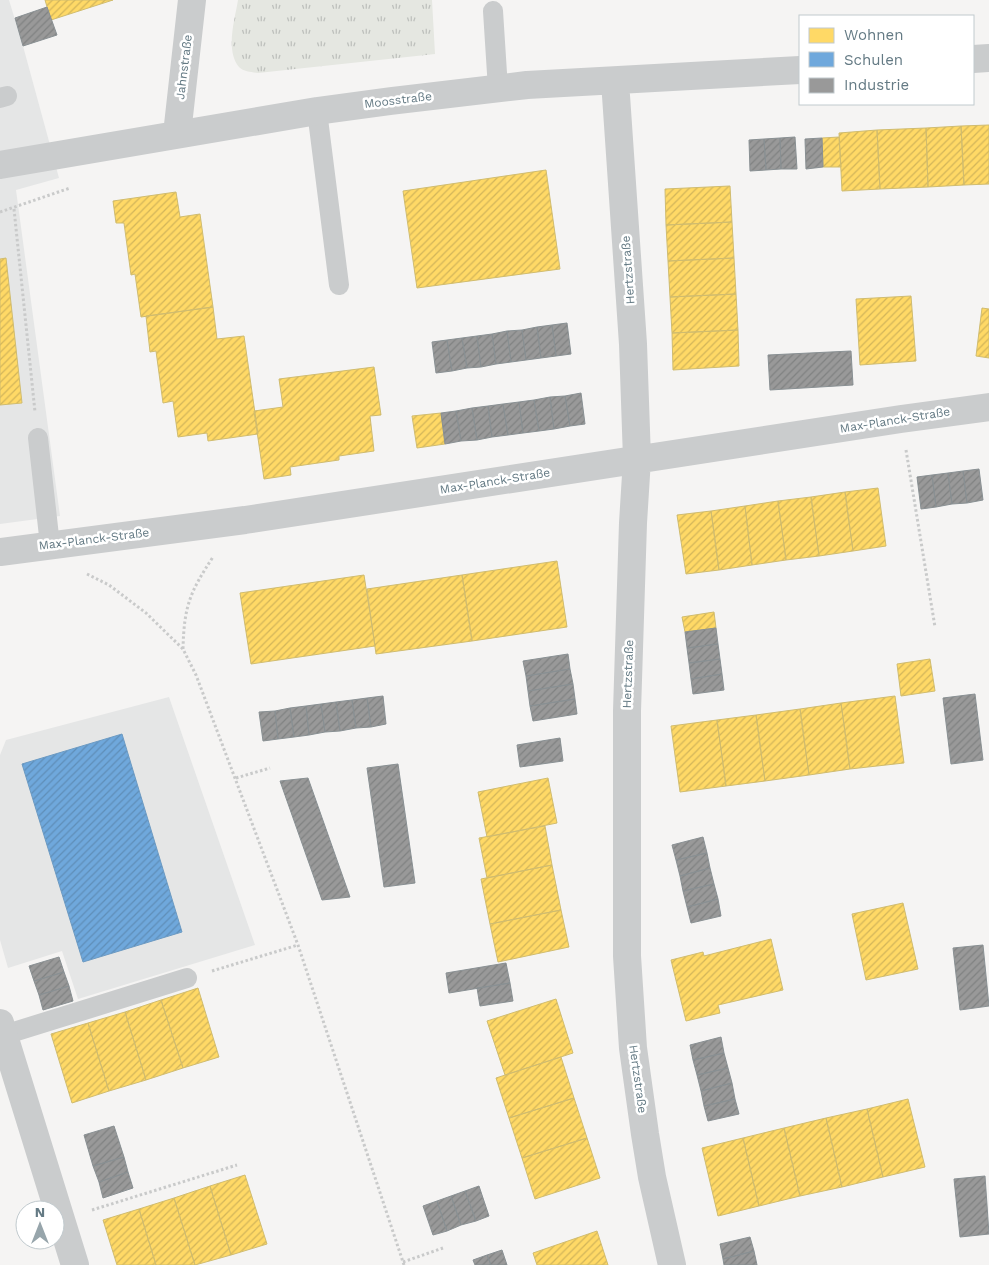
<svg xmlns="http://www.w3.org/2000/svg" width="989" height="1265" viewBox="0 0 989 1265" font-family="'Work Sans',sans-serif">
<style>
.built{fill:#e5e6e6}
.park{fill:url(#park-tufts)}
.homes{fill:url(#homes-hatch);stroke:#d0bc6f}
.schools{fill:url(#schools-hatch);stroke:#6c9ac2}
.industry{fill:url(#industry-hatch);stroke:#899093}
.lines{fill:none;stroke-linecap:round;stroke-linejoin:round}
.path{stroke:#c9caca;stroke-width:3;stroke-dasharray:2.5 2.5;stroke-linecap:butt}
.service{stroke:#cacccd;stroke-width:20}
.minor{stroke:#cacccd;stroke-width:28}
.labels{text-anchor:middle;stroke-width:5;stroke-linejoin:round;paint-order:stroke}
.street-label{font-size:12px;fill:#647a84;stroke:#fff}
</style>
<defs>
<pattern id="park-tufts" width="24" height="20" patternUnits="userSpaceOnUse" patternTransform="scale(1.25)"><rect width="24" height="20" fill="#e5e7e1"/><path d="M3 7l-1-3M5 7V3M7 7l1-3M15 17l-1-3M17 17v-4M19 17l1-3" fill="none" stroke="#bdc0bc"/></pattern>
<pattern id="homes-hatch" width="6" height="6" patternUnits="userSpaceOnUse" patternTransform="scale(1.25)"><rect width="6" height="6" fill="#ffd966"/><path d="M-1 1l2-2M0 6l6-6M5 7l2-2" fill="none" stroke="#d2b55a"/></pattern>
<pattern id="schools-hatch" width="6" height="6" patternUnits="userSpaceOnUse" patternTransform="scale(1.25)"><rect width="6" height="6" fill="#6fa8dc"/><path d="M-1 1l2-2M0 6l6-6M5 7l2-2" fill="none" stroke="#5f8eb8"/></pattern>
<pattern id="industry-hatch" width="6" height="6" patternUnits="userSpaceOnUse" patternTransform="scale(1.25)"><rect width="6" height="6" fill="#999"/><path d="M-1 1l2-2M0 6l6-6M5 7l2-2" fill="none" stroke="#808282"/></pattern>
</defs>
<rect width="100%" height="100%" fill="#f5f4f3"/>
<path class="built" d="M0 0H9L23 46 59 178 16 190 60 516 0 524Z
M169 697 255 945 78 999 62 951 8 968 0 940V755L6 740Z"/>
<path class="park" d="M238 0H432L435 54 258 73C252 72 244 72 239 67 225 50 235 19 238 0Z"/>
<path class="homes" d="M45 0H113L51 20Z
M989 125V184L964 185 961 126Z
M961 126 964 185 928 187 926 128Z
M926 128 928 187 880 189 877 130Z
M877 130 880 189 842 191 839 133Z
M839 137 841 167H823L822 138Z
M546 170 560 269 417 288 403 191Z
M730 186 732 222 666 225 665 189Z
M176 192 180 217 200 214 213 307 141 317 135 274 131 275 124 223H116L113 201Z
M732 222 734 258 668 261 666 225Z
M6 258 22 403 0 405V259Z
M734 258 736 294 670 297 668 261Z
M736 294 738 330 672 333 670 297Z
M911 296 916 361 860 365 856 299Z
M213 307 217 339 244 336 258 434 208 441 207 433 178 437 173 401 163 403 156 351 150 352 146 316Z
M982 308 989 309V358L976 356Z
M738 330 739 366 673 370 672 333Z
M374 367 381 415 370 416 374 451 339 456V460L290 467 291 475 264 479 254 411 283 407 279 379Z
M441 413 445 444 417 448 412 416Z
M878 488 886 546 853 551 845 492Z
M845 492 853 551 819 556 811 497Z
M811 497 819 556 786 560 778 501Z
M778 501 786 560 752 565 745 506Z
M745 506 752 565 719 570 711 511Z
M711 511 719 570 686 574 677 515Z
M557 561 567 627 472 641 462 575Z
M364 575 375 646 251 664 240 593Z
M462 575 472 641 376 654 367 589Z
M714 612 716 628 685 632 682 617Z
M930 659 935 691 901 696 897 664Z
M895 696 904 763 850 769 841 703Z
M841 703 850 769 809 775 800 709Z
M800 709 809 775 765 781 756 715Z
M756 715 765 781 726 786 717 720Z
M717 720 726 786 680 792 671 726Z
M548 778 557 823 487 837 478 792Z
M545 826 552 865 487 878 479 838Z
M552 865 561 910 490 924 481 879Z
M903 903 918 969 866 980 852 914Z
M561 910 569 947 498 962 490 924Z
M771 939 783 990 718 1005 720 1013 686 1021 671 960 703 952 704 956Z
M198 988 219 1057 183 1068 161 1000Z
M556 999 573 1053 505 1075 487 1021Z
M161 1000 183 1068 146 1080 125 1012Z
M125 1012 146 1080 109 1091 88 1023Z
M88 1023 109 1091 72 1103 51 1034Z
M561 1057 574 1098 509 1118 496 1078Z
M574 1098 587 1138 522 1158 509 1118Z
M908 1099 925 1167 883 1177 867 1109Z
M867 1109 883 1177 842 1187 826 1118Z
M826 1118 842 1187 800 1196 784 1128Z
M784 1128 800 1196 759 1206 743 1138Z
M587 1138 600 1178 535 1199 522 1158Z
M743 1138 759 1206 718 1216 702 1148Z
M245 1175 267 1244 231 1255 210 1186Z
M210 1186 231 1255 195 1265 174 1198Z
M174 1198 195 1265H156L139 1209Z
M139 1209 156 1265H117L103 1220Z
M597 1231 608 1265H537L533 1253Z"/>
<path class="schools" d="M122 734 182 932 83 962 22 764Z"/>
<path class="industry" d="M47 7 57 35 23 46 15 18Z
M795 137 797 169H781L780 138Z
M780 138 781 169 766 170 764 139Z
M822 138 823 167 806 169 805 139Z
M764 139 766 170 750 171 749 140Z
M567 323 571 354 556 356 552 325Z
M552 325 556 356 541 358 537 327Z
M537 327 541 358 526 360 522 330Z
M522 330 526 360 511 362 507 331Z
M507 331 511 362 496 364 492 334Z
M492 334 496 364 481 367 477 336Z
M477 336 481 367 467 368 462 338Z
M462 338 467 368 452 371 447 340Z
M447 340 452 371 436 373 432 342Z
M851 351 853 385 770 390 768 355Z
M581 393 585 424 570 426 565 396Z
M565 396 570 426 554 429 550 397Z
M550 397 554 429 539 431 534 400Z
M534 400 539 431 523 433 519 402Z
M519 402 523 433 508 435 503 404Z
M503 404 508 435 492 437 488 406Z
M488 406 492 437 477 440 472 408Z
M472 408 477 440 461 441 456 411Z
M456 411 461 441 445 444 441 413Z
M979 469 983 500 967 503 963 471Z
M963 471 967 503 952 504 948 473Z
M948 473 952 504 936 507 932 475Z
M932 475 936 507 921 509 917 477Z
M716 628 718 644 687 648 685 632Z
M718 644 720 659 689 663 687 648Z
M568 654 570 669 526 676 523 661Z
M720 659 722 674 691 679 689 663Z
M570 669 573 684 528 691 526 676Z
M722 674 724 690 693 694 691 679Z
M573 684 575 699 530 706 528 691Z
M975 694 983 760 951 764 943 698Z
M383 696 386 724 371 727 367 698Z
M367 698 371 727 356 728 352 700Z
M575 699 577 714 533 721 530 706Z
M352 700 356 728 340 731 336 702Z
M336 702 340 731 325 732 321 704Z
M321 704 325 732 309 735 306 706Z
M306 706 309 735 294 737 290 708Z
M290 708 294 737 278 739 275 711Z
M275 711 278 739 263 741 259 712Z
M560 738 563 761 520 767 517 745Z
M398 764 415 883 384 887 367 768Z
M308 778 350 897 322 900 280 781Z
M703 837 707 853 676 860 672 845Z
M707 853 710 868 680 876 676 860Z
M710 868 714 884 683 891 680 876Z
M714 884 718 899 687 907 683 891Z
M718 899 721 916 691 923 687 907Z
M983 945 989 1006 960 1010 953 948Z
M59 957 64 972 34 981 29 966Z
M506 963 510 983 449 993 446 973Z
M64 972 69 986 39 995 34 981Z
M510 983 513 1001 480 1006 477 988Z
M69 986 73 1001 43 1010 39 995Z
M721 1037 724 1053 693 1060 690 1045Z
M724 1053 728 1068 697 1075 693 1060Z
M728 1068 732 1083 701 1091 697 1075Z
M732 1083 735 1099 704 1106 701 1091Z
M735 1099 739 1114 708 1121 704 1106Z
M114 1126 124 1157 93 1166 84 1135Z
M124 1157 128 1172 99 1182 93 1166Z
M128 1172 133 1188 103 1198 99 1182Z
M985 1176 989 1234 960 1237 954 1179Z
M479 1186 489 1216 476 1221 465 1191Z
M465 1191 476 1221 461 1225 451 1196Z
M451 1196 461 1225 447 1231 437 1201Z
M437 1201 447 1231 433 1235 423 1206Z
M750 1237 754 1251 723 1259 720 1244Z
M502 1250 507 1265H491L487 1255Z
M754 1251 757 1265H724L723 1259Z
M487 1255 491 1265H475L473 1260Z"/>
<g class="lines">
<path class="path" d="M14 209 35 412
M0 212 70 188
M906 450 935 627
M87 574 109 585 146 613 183 649 196 675 298 945 404 1265
M183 649C184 606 190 592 213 557
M236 778 270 768
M212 971 298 945
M92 1210 237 1165
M403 1262 443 1248"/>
<path class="service" d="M493 11 498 89
M0 98 7 96
M317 111 339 285
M38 438 50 545
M4 1035 187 978"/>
<path class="minor" d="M973 59 989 58
M615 81 633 344 637 459 633 523 627 711V956L633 1048 645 1134 652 1177 672 1265
M177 134 192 0
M0 165 317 111 391 101 527 85 800 70
M0 552 245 520 901 419 989 407
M0 1023 75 1265"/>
</g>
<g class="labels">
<g class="street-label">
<text transform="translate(184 67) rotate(-83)" y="4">Jahnstraße</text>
<text transform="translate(398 100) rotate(-7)" y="4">Moosstraße</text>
<text transform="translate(628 270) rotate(-94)" y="4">Hertzstraße</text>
<text transform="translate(895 420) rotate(-9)" y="4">Max-Planck-Straße</text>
<text transform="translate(495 481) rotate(-9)" y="4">Max-Planck-Straße</text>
<text transform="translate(94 539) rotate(-7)" y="4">Max-Planck-Straße</text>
<text transform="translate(628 674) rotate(-88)" y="4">Hertzstraße</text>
<text transform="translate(638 1079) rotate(82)" y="4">Hertzstraße</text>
</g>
</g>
<rect x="799" y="15" width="175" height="90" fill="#ffffff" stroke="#c1cace"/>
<rect x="809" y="28" width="25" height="15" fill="#ffd966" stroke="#c1cace"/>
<text x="844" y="40" font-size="15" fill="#647a84">Wohnen</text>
<rect x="809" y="52" width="25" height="15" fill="#6fa8dc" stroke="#c1cace"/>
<text x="844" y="65" font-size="15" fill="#647a84">Schulen</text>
<rect x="809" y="78" width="25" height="15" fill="#999999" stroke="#c1cace"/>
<text x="844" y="90" font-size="15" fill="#647a84">Industrie</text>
<g transform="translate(40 1225)"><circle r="24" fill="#ffffff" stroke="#c1cace"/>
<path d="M0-4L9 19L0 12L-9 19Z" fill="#97a5ab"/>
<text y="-8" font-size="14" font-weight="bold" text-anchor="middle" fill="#647a84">N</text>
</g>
</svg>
